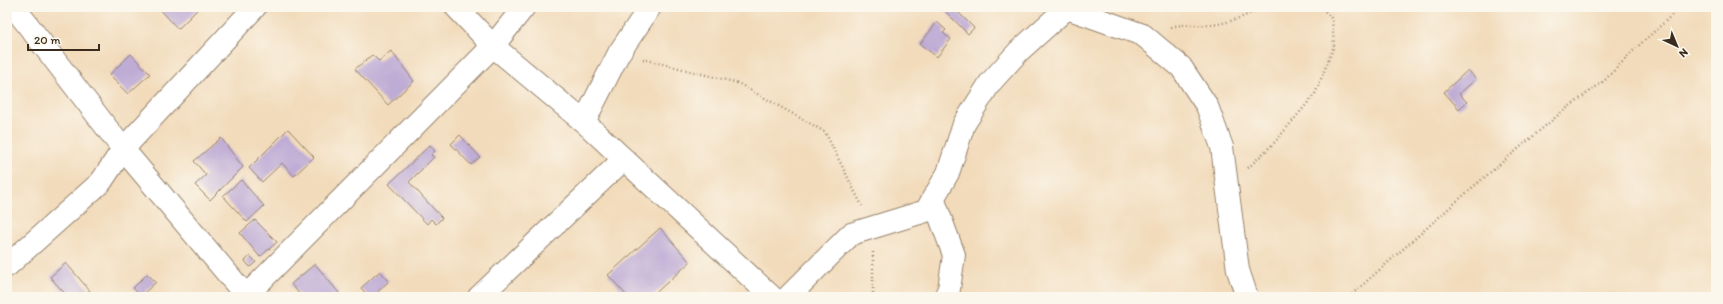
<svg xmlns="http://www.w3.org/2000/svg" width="1723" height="304" viewBox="0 0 1723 304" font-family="Itim,sans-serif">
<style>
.building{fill:#bfacd5}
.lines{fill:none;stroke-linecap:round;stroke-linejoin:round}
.street-casing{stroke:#96826c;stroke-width:24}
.path{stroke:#96826c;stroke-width:2.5;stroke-dasharray:1 3;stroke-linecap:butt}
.street{stroke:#fff;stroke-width:22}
</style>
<rect width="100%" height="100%" fill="#fbf7ec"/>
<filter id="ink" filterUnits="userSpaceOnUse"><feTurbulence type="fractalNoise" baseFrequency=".025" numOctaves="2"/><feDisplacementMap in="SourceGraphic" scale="8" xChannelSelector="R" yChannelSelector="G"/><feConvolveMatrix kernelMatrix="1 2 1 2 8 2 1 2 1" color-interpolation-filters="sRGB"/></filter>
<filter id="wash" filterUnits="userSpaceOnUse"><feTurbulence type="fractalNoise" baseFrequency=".012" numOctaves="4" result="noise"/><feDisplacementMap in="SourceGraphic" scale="16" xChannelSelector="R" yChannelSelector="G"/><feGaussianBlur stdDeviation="0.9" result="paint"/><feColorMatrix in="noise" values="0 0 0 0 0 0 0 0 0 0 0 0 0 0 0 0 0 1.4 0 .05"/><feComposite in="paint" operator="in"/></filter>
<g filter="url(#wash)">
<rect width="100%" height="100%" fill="#f2dbbb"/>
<g id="blocks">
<path class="building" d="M158 7H200L178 29Z
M949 7H953L974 28 968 34 945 11Z
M937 22 946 30 943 33 951 39 937 57 920 44Z
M391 51 414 81 388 105 355 69 372 55 379 61Z
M131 54 150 74 128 94 109 75Z
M1468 70 1476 79 1459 94 1467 102 1459 109 1444 92Z
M288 129 314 157 294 176 282 163 262 182 249 168Z
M460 135 480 157 471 165 451 144Z
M221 138 243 167 210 200 195 185 206 175 194 161Z
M430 145 435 151 431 155 434 157 409 182 442 218 436 224 431 219 427 224 389 184Z
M241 180 264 206 247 222 223 196Z
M255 220 277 242 260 257 240 233Z
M660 228 690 262 651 297H628L608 275Z
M250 256 256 262 250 267 245 261Z
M66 263 90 291 83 297H68L50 277Z
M315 264 339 293 335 297H302L291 284Z
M380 271 389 281 372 297H369L361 288Z
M147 274 156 282 141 296 133 288Z"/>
</g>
</g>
<g filter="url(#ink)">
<use href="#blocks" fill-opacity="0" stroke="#96826c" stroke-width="1"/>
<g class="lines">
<defs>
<path id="street" d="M14 7 123 149 247 297
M456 7 493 46 584 122 772 297
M1064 7 1143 35 1181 67 1207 106 1222 147 1238 270 1247 297
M584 122 619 53 650 7
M933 198 954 255 949 289 945 297
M7 266 101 182 123 149 255 7
M245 297 493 46 524 7
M479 297 624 159
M788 297 851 234 926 211 948 173 964 124 990 83 1019 51 1068 7"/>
</defs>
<use href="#street" class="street-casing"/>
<path class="path" d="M1171 27C1186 23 1193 26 1208 25 1229 24 1245 16 1264 7
M643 59 738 83 825 132 862 206
M1248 168 1275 142 1315 94 1334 46 1332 19 1321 7
M873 297V251
M1349 297 1473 187 1563 111 1604 81 1635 49 1681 7"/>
<use href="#street" class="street"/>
</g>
</g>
<rect width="1723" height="304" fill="none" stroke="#fbf7ec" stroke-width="24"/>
<g transform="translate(1677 46) rotate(136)" stroke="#fbf7ec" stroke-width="3" paint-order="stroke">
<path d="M0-3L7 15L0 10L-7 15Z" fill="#3b2a1e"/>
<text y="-6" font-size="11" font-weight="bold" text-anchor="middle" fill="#3b2a1e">N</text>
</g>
<path d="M28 44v6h71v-6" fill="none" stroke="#3b2a1e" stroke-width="2"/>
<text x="34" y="44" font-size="12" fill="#3b2a1e" stroke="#fbf7ec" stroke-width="3" paint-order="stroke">20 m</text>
</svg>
